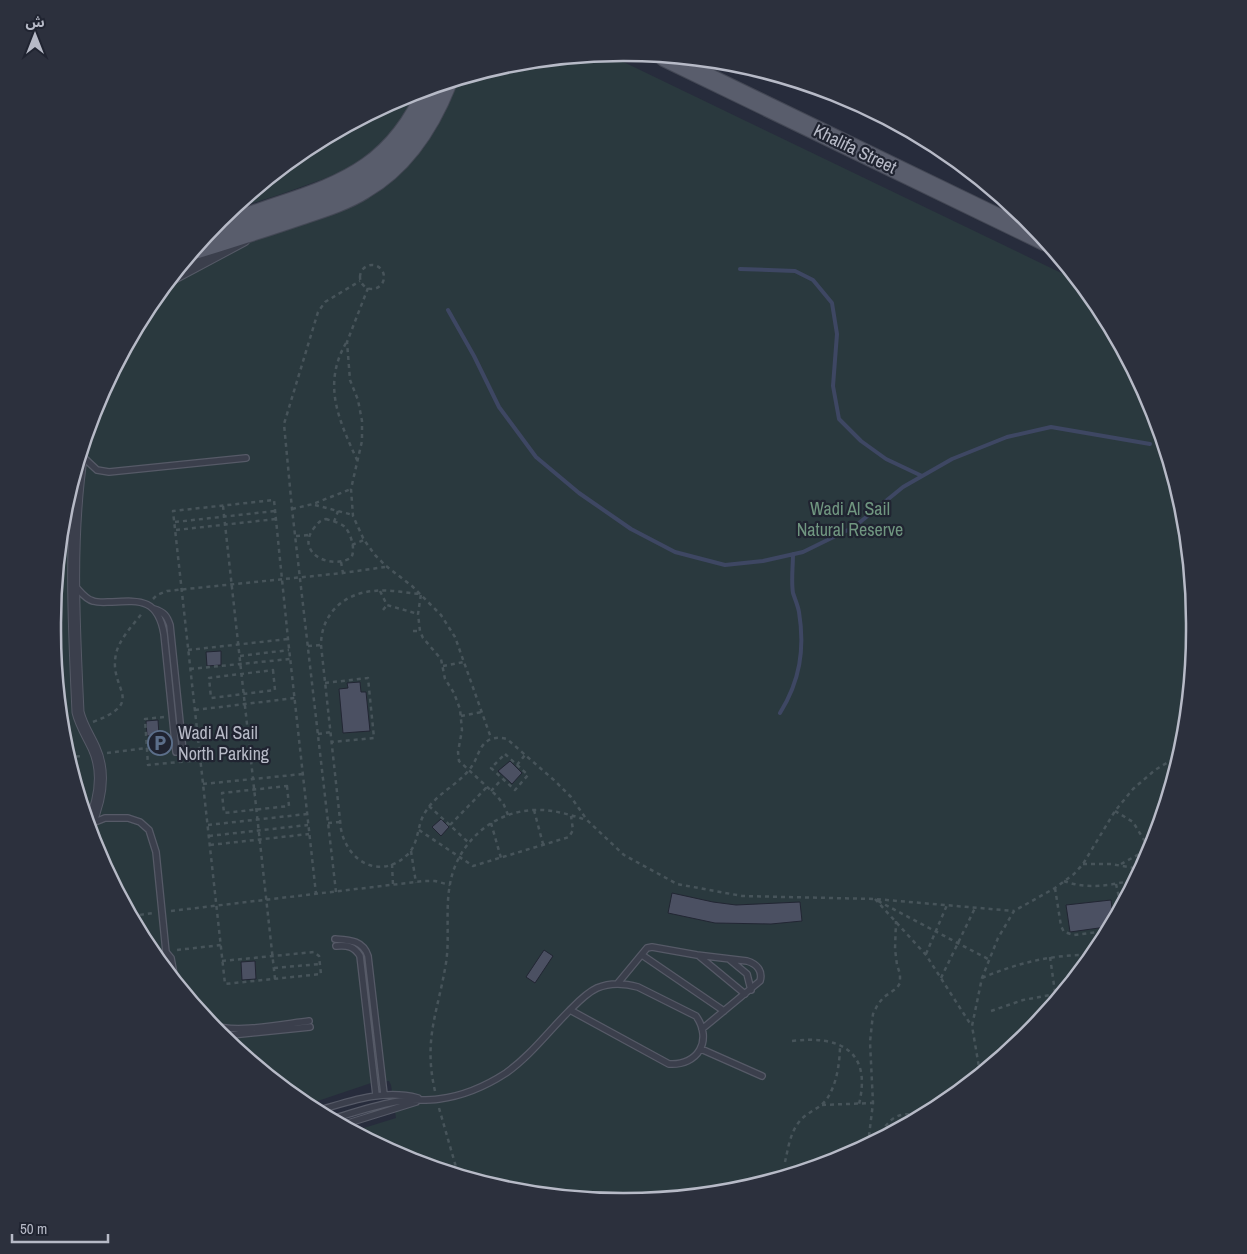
<svg xmlns="http://www.w3.org/2000/svg" width="1247" height="1254" viewBox="0 0 1247 1254" font-family="'Archivo Narrow','Noto Sans Arabic',sans-serif">
<style>
.green{fill:#2a393e}
.lines{fill:none;stroke-linecap:round;stroke-linejoin:round}
.stream{stroke:#3e4763;stroke-width:4}
.building{fill:#4b5062;stroke:#222633}
.lane-casing{stroke:#565a67;stroke-width:8}
.street-casing{stroke:#565a67;stroke-width:13}
.primary-casing{stroke:#444855;stroke-width:21}
.path{stroke:#47545a;stroke-width:2.5;stroke-dasharray:4 4;stroke-linecap:butt}
.lane{stroke:#3b3f4c;stroke-width:5.5}
.street{stroke:#3b3f4c;stroke-width:11}
.primary{stroke:#595d6c;stroke-width:19}
.labels{text-anchor:middle;stroke-width:4.5;stroke-linejoin:round;paint-order:stroke}
.street-label{font-size:18px;fill:#b7bac7;stroke:#202431}
.park-label{font-size:18px;fill:#709680;stroke:#202431}
.poi-label{font-size:18px;fill:#b7bac7;stroke:#202431;text-anchor:start}
.rim{fill:none;stroke:#b7bac7;stroke-width:2.5}
</style>
<rect width="100%" height="100%" fill="#272c3c"/>
<path class="green" d="M607 54 1078 281 1098 306 1151 405 1183 512 1194 624 1184 742 1151 849 1098 947 1027 1034 941 1105 842 1158 735 1190 624 1201 512 1191 405 1158 354 1131 396 1118 391 1085 389 1081 374 1082 306 1105 220 1034 149 948 96 849 66 750 59 620 60 548 63 512 96 405 149 307 193 252 320 214 452 82 512 64Z
M418 92C405 116 391 139 370 156 353 169 334 175 315 182 288 192 262 201 235 208L306 149 405 96Z"/>
<g class="lines">
<path class="stream" d="M740 269 795 271 813 280 832 303 837 334 833 386 839 419 861 441 886 459 922 476
M448 310 474 356 499 407 536 457 579 493 631 529 675 552 725 565 763 561 803 552 854 527 903 487 952 459 1007 437 1051 427 1150 444
M780 713C800 681 805 649 799 612 798 606 795 599 793 593 791 581 793 566 793 554"/>
</g>
<path class="building" d="M221 651V665L207 666 206 652Z
M360 682 361 692H366L370 731 343 733 339 689 348 688 347 683Z
M158 720 159 735 147 736 146 721Z
M510 761 522 773 512 784 498 771Z
M441 819 449 827 441 836 432 827Z
M672 893 713 902 736 905 800 902 802 921 771 924 715 923 668 913Z
M1111 900 1112 908H1120L1112 922 1106 923V927L1070 932 1066 905Z
M544 950 553 956 535 983 526 977Z
M255 961 256 979 242 980 241 962Z"/>
<g class="lines">
<defs>
<path id="lane" d="M82 456 97 470 109 472 246 458
M75 586C80 591 85 599 93 601 99 603 106 602 112 602 142 600 158 600 164 634L176 752
M154 609C164 612 167 616 170 625L183 751
M90 824 105 818H128L140 822 149 830 156 852 166 952V969
M335 939C349 940 363 940 368 956L384 1094
M336 946C347 945 354 946 360 956L376 1095
M166 952 171 958 175 980
M642 955 724 1011
M699 956 745 994
M730 960 747 974 751 990
M618 983 647 948 652 947 697 955 747 961C757 964 763 971 760 981L702 1029
M212 1025C236 1034 283 1024 309 1021
M222 1036 310 1027
M701 1049 762 1076
M317 1111C350 1101 383 1089 418 1098
M332 1119C352 1113 373 1106 394 1102 409 1099 425 1101 439 1099 463 1096 486 1086 506 1073 530 1056 548 1032 568 1012 577 1003 586 993 597 988 611 982 624 983 638 987L696 1016C713 1040 698 1066 669 1064L570 1010
M342 1125 416 1102"/>
<path id="street" d="M171 279 244 240
M82 452C69 538 74 626 78 712 81 725 88 735 94 748 106 774 100 801 89 826"/>
<path id="primary" d="M665 57 1045 241
M214 227C235 222 256 214 277 207 349 184 396 163 428 89
M196 249C231 238 266 227 301 215 322 208 345 201 364 189 404 166 430 126 447 83"/>
</defs>
<use href="#lane" class="lane-casing"/>
<use href="#street" class="street-casing"/>
<use href="#primary" class="primary-casing"/>
<path class="path" d="M360 277a12 12 0 1 1 24 0a12 12 0 1 1-24 0Z
M368 288 347 342 350 380 358 400 362 421V441L351 489 353 516 364 540 375 555 386 566 412 586 441 615 455 637 491 738
M346 343C322 385 339 420 357 460
M315 505 353 515
M223 506 275 979
M292 509 313 504 351 489
M326 519C332 521 341 523 345 527 351 534 356 550 351 558 329 570 295 552 314 528 318 523 320 520 326 519Z
M175 522 275 511
M334 522 338 511
M176 530 276 519
M296 536 309 535
M352 545 364 540
M341 562 343 573
M380 591 387 605 418 614
M153 599 157 595 167 591 343 573 385 567
M383 610 387 605
M413 631H420
M308 646 321 645
M188 650 288 639
M240 656 289 650
M443 666 464 662
M190 669 290 659
M273 670 275 690 211 698 209 678Z
M325 683 368 678 374 738 332 742
M195 710 295 698
M461 716 482 712
M164 717 145 719 148 765 200 760
M93 722C148 701 108 690 116 654 119 639 134 624 143 612
M318 734 331 732
M107 753 147 748
M505 754 528 775 515 790 491 768Z
M68 757 84 756
M517 765 525 755
M203 784 303 774
M287 786 289 806 224 813 222 793Z
M491 791 502 779
M429 806 468 842
M534 810 543 844
M1115 811 1133 822 1149 848
M508 815 504 805 497 796 459 761 458 752 462 730 460 709 454 693 445 679 441 659 423 638 420 631 418 614 421 594C406 593 389 589 374 591 344 593 321 614 321 645L341 829C347 861 379 880 406 856 420 844 416 825 426 811 437 793 460 784 472 766 477 759 479 748 485 743 491 737 499 737 507 739L555 781 571 797 587 820 624 855 677 884 742 896 875 899 1014 911
M328 823 340 822
M491 823 501 858
M208 825 307 814
M450 825 487 787
M419 830 473 866 569 837 573 830 571 816
M209 836 308 825
M210 845 309 834
M411 851 416 883
M392 864 393 885
M1083 864H1111L1140 869
M1121 864 1152 847
M1064 881C1088 890 1110 885 1135 880
M1116 884 1121 906
M1055 888 1061 926 1064 932 1074 935 1107 931
M336 892 292 509 284 424 318 312 325 302 360 281
M875 899 926 955 971 1025
M878 901 988 959
M171 911 424 881H435L450 885
M132 916 153 913
M177 950 221 945
M926 954 947 905
M1050 957 1056 999
M222 961 314 952 319 956 321 974 225 984 173 511 274 500 288 639 316 894
M274 968 320 964
M941 978 975 908
M982 978C1017 963 1054 954 1092 955
M991 1011 1023 1000 1061 993
M792 1041C840 1035 872 1051 859 1104
M980 1073 972 1026 982 978 998 938 1014 911 1055 888 1074 874 1083 864 1115 811 1133 789 1155 770 1180 755
M435 1091C423 1039 438 1012 446 963 450 937 445 910 450 884 457 843 493 811 535 810 553 809 570 815 587 820
M822 1105 873 1103
M439 1108 458 1174
M877 1140C888 1120 896 1110 920 1116
M868 1144 873 1103 870 1042 873 1014 878 1004 884 997 897 988 900 983V974L897 965 895 949 896 921
M785 1162C788 1149 790 1133 799 1122 804 1115 813 1111 820 1106 836 1094 840 1063 840 1045"/>
<use href="#lane" class="lane"/>
<use href="#street" class="street"/>
<use href="#primary" class="primary"/>
</g>
<defs>
<symbol id="parking-ring" viewBox="-11 -11 22 22"><circle r="9.5" fill="#202431" stroke="#5c6f8a" stroke-width="1.5"/><path d="M-3.5-5.5H1a3.5 3.5 0 0 1 0 7H-1V5.5H-3.5ZM-1-3.4V-.6H.8a1.4 1.4 0 0 0 0-2.8Z" fill="#5c6f8a"/></symbol>
</defs>
<g fill-rule="evenodd">
<use href="#parking-ring" x="146" y="729" width="28" height="28"/>
</g>
<g class="labels">
<g class="street-label">
<text transform="translate(855 149) rotate(26)" y="6">Khalifa Street</text>
</g>
<g class="park-label">
<text x="850" y="515">Wadi Al Sail<tspan x="850" dy="21">Natural Reserve</tspan></text>
</g>
<g class="poi-label">
<text x="178" y="739">Wadi Al Sail<tspan x="178" dy="21">North Parking</tspan></text>
</g>
</g>
<path d="M0 0H1247V1254H0ZM623 61H624A562 562 0 0 1 1186 623V631A562 562 0 0 1 624 1193H623A562 562 0 0 1 61 631V623A562 562 0 0 1 623 61Z" fill="#2c303d" fill-rule="evenodd"/>
<path class="rim" d="M623 61H624A562 562 0 0 1 1186 623V631A562 562 0 0 1 624 1193H623A562 562 0 0 1 61 631V623A562 562 0 0 1 623 61Z"/>
<g transform="translate(35 35)" stroke="#202431" stroke-width="4" paint-order="stroke">
<path d="M0-4L9 19L0 12L-9 19Z" fill="#b7bac7"/>
<text y="-8" font-size="14" font-weight="bold" text-anchor="middle" fill="#b7bac7">ش</text>
</g>
<path d="M12 1234v8h96v-8" fill="none" stroke="#b7bac7" stroke-width="2.5"/>
<text x="20" y="1234" font-size="15" fill="#b7bac7" stroke="#202431" stroke-width="4" paint-order="stroke">50 m</text>
</svg>
